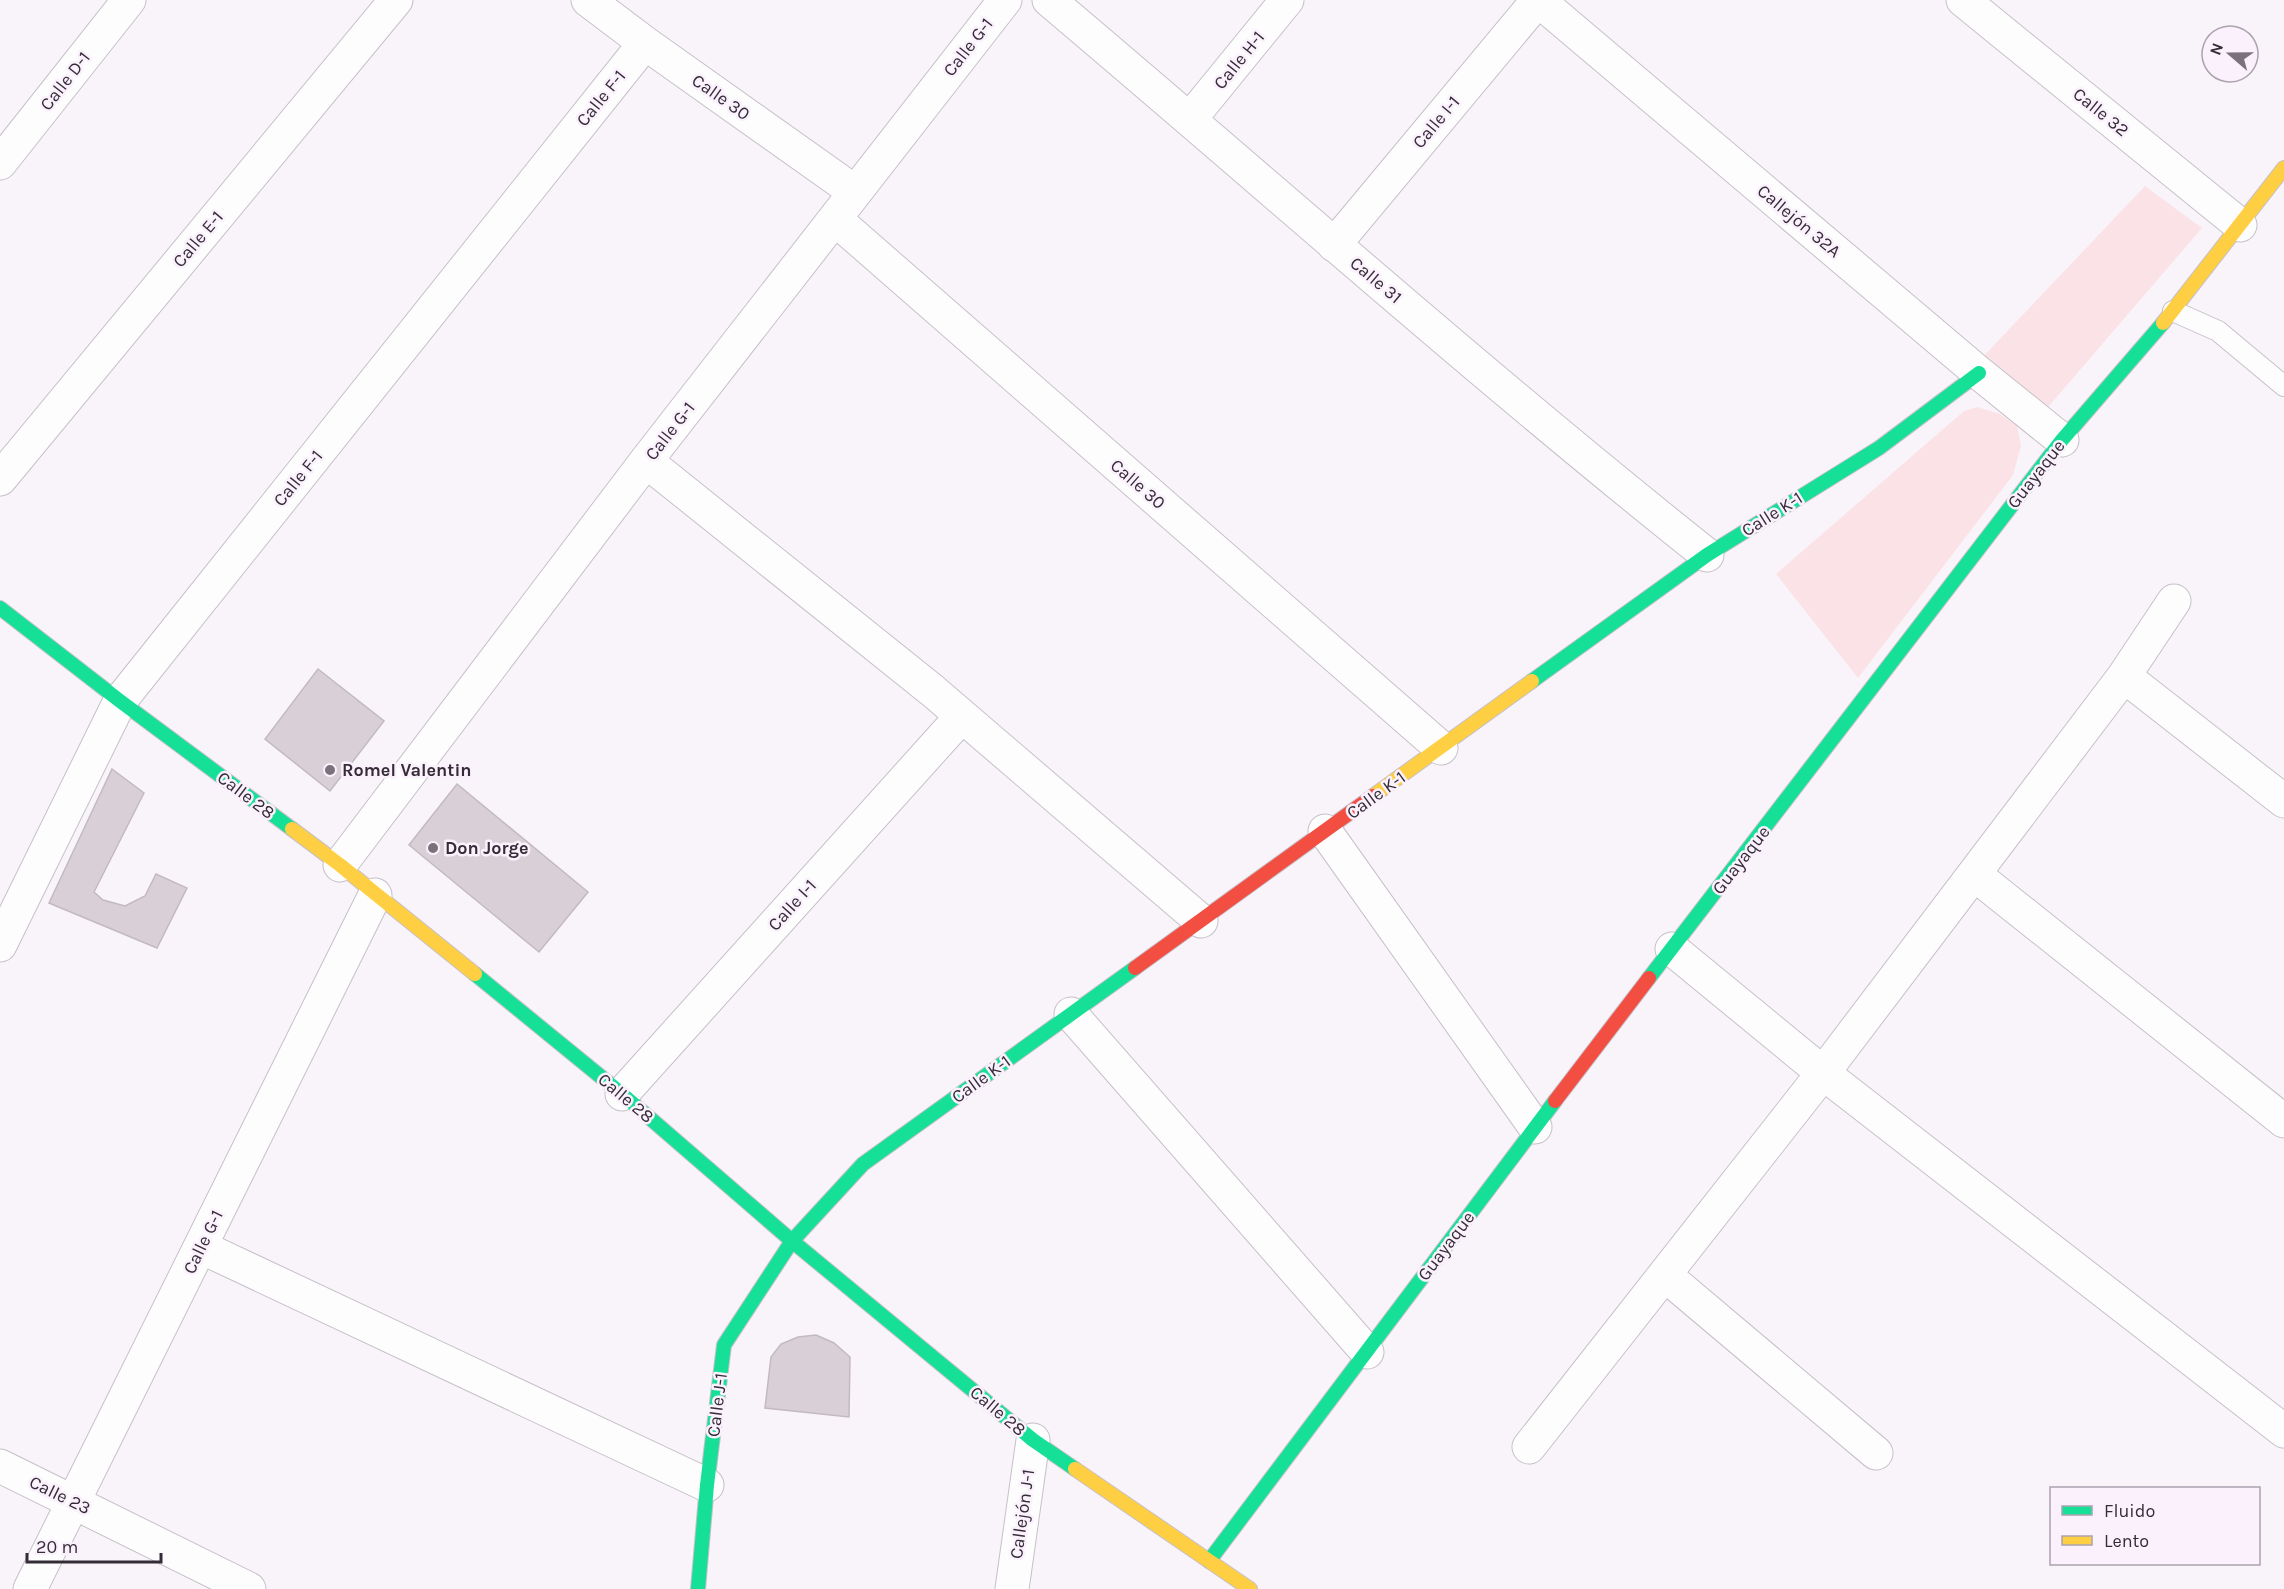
<svg xmlns="http://www.w3.org/2000/svg" width="2284" height="1589" viewBox="0 0 2284 1589" font-family="Karla,sans-serif">
<style>
.green{fill:#fbe2e7}
.building{fill:#d9d0d7;stroke:#c3bac0;stroke-width:1.5}
.lines{fill:none;stroke-linecap:round;stroke-linejoin:round}
.lane-casing{stroke:#c6c0c8;stroke-width:22}
.street-casing{stroke:#c6c0c8;stroke-width:35}
.fast-casing{stroke:#c6c0c8;stroke-width:16}
.slow-casing{stroke:#c6c0c8;stroke-width:16}
.jam-casing{stroke:#c6c0c8;stroke-width:16}
.lane{stroke:#fefdfe;stroke-width:20}
.street{stroke:#fefdfe;stroke-width:33}
.fast{stroke:#16e098;stroke-width:14}
.slow{stroke:#ffcf43;stroke-width:14}
.jam{stroke:#f24e42;stroke-width:14}
.poi-dot{fill:#79727b;stroke:#faf1fd;stroke-width:2}
.labels{text-anchor:middle;stroke-width:5;stroke-linejoin:round;paint-order:stroke}
.street-label{font-size:18px;fill:#342c37;stroke:#faf1fd}
.poi-label{font-size:18px;font-weight:bold;fill:#342c37;stroke:#faf1fd;text-anchor:start}
</style>
<rect width="100%" height="100%" fill="#f9f4fa"/>
<path class="green" d="M2145 186 2202 228 2043 413 1978 362Z
M1977 407 2000 414 2017 426 2021 446 2013 475 1858 678 1776 574 1964 411Z"/>
<path class="building" d="M318 669 384 721 330 791 265 739Z
M112 769 144 793 94 892 103 900 125 906 145 896 156 874 187 888 157 948 49 903Z
M457 784 588 892 539 952 409 845Z
M816 1335 834 1343 850 1357 849 1417 765 1408 771 1357 781 1344 798 1337Z"/>
<g class="lines">
<defs>
<path id="lane" d="M2173 311 2218 331 2284 386"/>
<path id="street" d="M588 0 645 43 855 192
M1049 0C1268 185 1482 376 1707 555
M1963 0 2240 225
M1190 119 1287 0
M0 163 129 0
M835 219 1441 748
M1334 245 1538 0 1979 373 2062 440
M646 461 933 691 1201 921
M0 479 396 0
M2124 676 2174 601
M1325 831 1535 1127
M340 865 646 461 1005 0
M1974 874 2284 1121
M0 945 120 701 645 43
M1672 949 1823 1073 2284 1431
M1071 1014 1367 1352
M622 1094 962 716
M201 1247 707 1485
M1665 1275 1876 1453
M1529 1447 1823 1073 2124 676 2284 801
M0 1466 249 1589
M30 1589 375 895
M1012 1589 1033 1440"/>
<path id="fast" d="M0 608 120 701 292 829
M1532 681 1707 555 1879 448 1979 373
M475 974 622 1094 792 1241 1033 1440 1075 1469
M1649 978 2062 440 2163 323
M1209 1561 1555 1101
M698 1589 707 1485 724 1345 792 1241 863 1164 1135 968"/>
<path id="slow" d="M2163 323 2284 168
M1373 796 1532 681
M292 829 340 865 475 974
M1075 1469 1250 1589"/>
<path id="jam" d="M1135 968 1373 796
M1555 1101 1649 978"/>
</defs>
<use href="#lane" class="lane-casing"/>
<use href="#street" class="street-casing"/>
<use href="#fast" class="fast-casing"/>
<use href="#slow" class="slow-casing"/>
<use href="#jam" class="jam-casing"/>
<use href="#lane" class="lane"/>
<use href="#street" class="street"/>
<use href="#fast" class="fast"/>
<use href="#slow" class="slow"/>
<use href="#jam" class="jam"/>
</g>
<g class="poi-dot">
<circle cx="330" cy="770" r="6"/>
<circle cx="433" cy="848" r="6"/>
</g>
<g class="labels">
<g class="street-label">
<text transform="translate(968 47) rotate(-52)" y="6">Calle G-1</text>
<text transform="translate(1239 60) rotate(-51)" y="6">Calle H-1</text>
<text transform="translate(65 81) rotate(-52)" y="6">Calle D-1</text>
<text transform="translate(721 97) rotate(35)" y="6">Calle 30</text>
<text transform="translate(601 98) rotate(-51)" y="6">Calle F-1</text>
<text transform="translate(2101 112) rotate(39)" y="6">Calle 32</text>
<text transform="translate(1436 122) rotate(-50)" y="6">Calle I-1</text>
<text transform="translate(1799 221) rotate(40)" y="6">Callejón 32A</text>
<text transform="translate(198 239) rotate(-50)" y="6">Calle E-1</text>
<text transform="translate(1376 280) rotate(40)" y="6">Calle 31</text>
<text transform="translate(670 431) rotate(-52)" y="6">Calle G-1</text>
<text transform="translate(2036 474) rotate(-52)" y="6">Guayaque</text>
<text transform="translate(298 478) rotate(-51)" y="6">Calle F-1</text>
<text transform="translate(1138 484) rotate(41)" y="6">Calle 30</text>
<text transform="translate(1772 514) rotate(-32)" y="6">Calle K-1</text>
<text transform="translate(246 795) rotate(37)" y="6">Calle 28</text>
<text transform="translate(1376 795) rotate(-36)" y="6">Calle K-1</text>
<text transform="translate(1741 860) rotate(-52)" y="6">Guayaque</text>
<text transform="translate(792 905) rotate(-48)" y="6">Calle I-1</text>
<text transform="translate(981 1079) rotate(-36)" y="6">Calle K-1</text>
<text transform="translate(626 1098) rotate(40)" y="6">Calle 28</text>
<text transform="translate(203 1242) rotate(-64)" y="6">Calle G-1</text>
<text transform="translate(1446 1246) rotate(-53)" y="6">Guayaque</text>
<text transform="translate(717 1405) rotate(-83)" y="6">Calle J-1</text>
<text transform="translate(998 1411) rotate(40)" y="6">Calle 28</text>
<text transform="translate(60 1495) rotate(26)" y="6">Calle 23</text>
<text transform="translate(1022 1514) rotate(-82)" y="6">Callejón J-1</text>
</g>
<g class="poi-label">
<text x="342" y="776">Romel Valentin</text>
<text x="445" y="854">Don Jorge</text>
</g>
</g>
<rect x="2050" y="1487" width="210" height="78" fill="#faf1fd" stroke="#aba2ae" stroke-width="1.5"/>
<rect x="2062" y="1506" width="30" height="9" fill="#16e098" stroke="#aba2ae" stroke-width="1.5"/>
<text x="2104" y="1517" font-size="18" fill="#342c37">Fluido</text>
<rect x="2062" y="1536" width="30" height="9" fill="#ffcf43" stroke="#aba2ae" stroke-width="1.5"/>
<text x="2104" y="1547" font-size="18" fill="#342c37">Lento</text>
<g transform="translate(2230 54) rotate(290)"><circle r="28" fill="#faf1fd" stroke="#aba2ae" stroke-width="1.5"/>
<path d="M0-4.5L10 22L0 15L-10 22Z" fill="#79727b"/>
<text y="-9" font-size="16" font-weight="bold" text-anchor="middle" fill="#342c37">N</text>
</g>
<path d="M27 1553v9h134v-9" fill="none" stroke="#342c37" stroke-width="3"/>
<text x="36" y="1553" font-size="18" fill="#342c37" stroke="#faf1fd" stroke-width="4.5" paint-order="stroke">20 m</text>
</svg>
